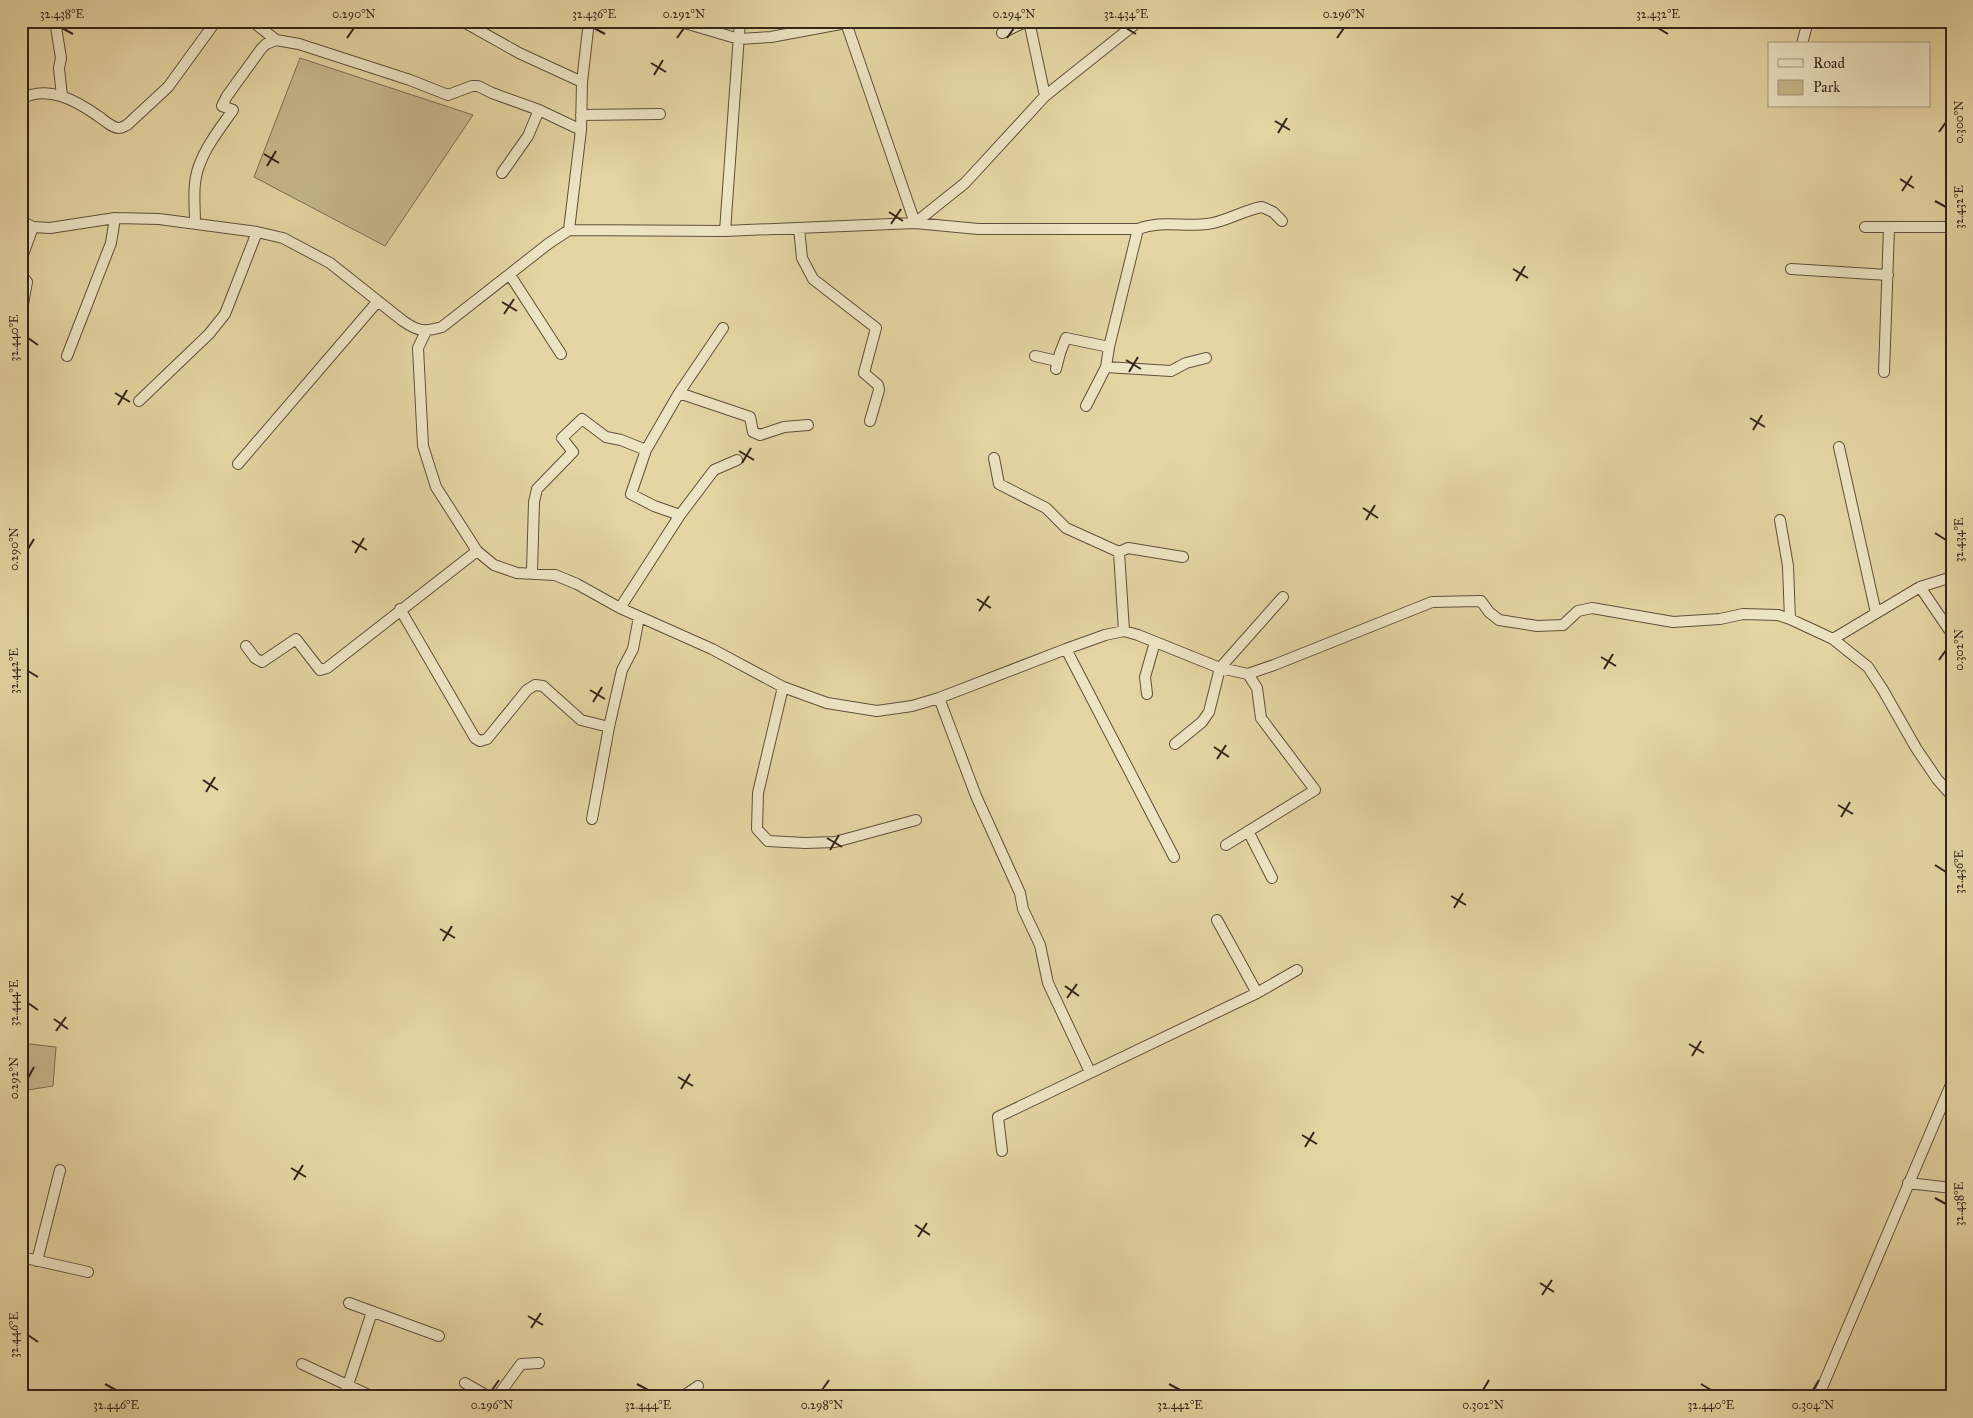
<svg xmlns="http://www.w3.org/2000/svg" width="1973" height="1418" viewBox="0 0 1973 1418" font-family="'IM FELL Great Primer',serif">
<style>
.green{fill:#c6b78b;stroke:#7d6e53}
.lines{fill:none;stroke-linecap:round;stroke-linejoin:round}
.minor-casing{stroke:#60503d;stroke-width:12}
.minor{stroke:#ede4c3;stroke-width:10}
.ticks{fill:none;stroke:#34241b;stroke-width:2}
.neatline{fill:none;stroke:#34241b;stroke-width:2}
.ticks-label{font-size:12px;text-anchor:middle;fill:#34241b}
</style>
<rect width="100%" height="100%" fill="#e4d5a2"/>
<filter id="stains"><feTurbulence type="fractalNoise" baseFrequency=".004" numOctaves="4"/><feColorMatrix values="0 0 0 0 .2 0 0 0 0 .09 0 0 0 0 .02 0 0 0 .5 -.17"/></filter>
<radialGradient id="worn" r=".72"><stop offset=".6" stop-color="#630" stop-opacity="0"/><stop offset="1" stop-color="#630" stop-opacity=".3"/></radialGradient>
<path class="green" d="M300 58 473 115 385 246 254 177Z
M21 1043 56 1047 53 1086 21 1091Z"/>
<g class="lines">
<defs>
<path id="minor" d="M55 21 61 58 59 68 62 96
M252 21 276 40
M462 21 519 53 582 82
M678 21 739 39 771 37 851 22
M1029 21 1045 96
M846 23 915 223 978 229H1138C1161 220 1183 227 1207 224 1226 222 1243 210 1262 207L1273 212 1282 221
M1673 23 1674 21
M1002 33 1027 21
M1802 44 1808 21
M21 99C47 84 77 101 98 116 104 120 112 128 119 128 122 128 124 126 127 125L168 87 216 21
M581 115 660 114
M502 173 528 136 539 110
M21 221 33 227 50 228 115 218 159 219 257 232 283 238 330 263 403 321C419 332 424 332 442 327L548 244 569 230 725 231 915 223 965 183 1045 96 1139 21
M195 224C195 205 192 184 199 166 206 146 221 127 233 110L222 106 227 96 261 49 266 44 276 40 299 44 410 80 448 95 472 86H478L492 93 539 110 581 130
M1865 227H1952
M799 228 802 258 813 279 876 328 864 373 878 385 879 390 870 421
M569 230 581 130 582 82 589 21
M725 231 740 21
M21 260 33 227
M1791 269 1888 275
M21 275 27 282 21 315
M510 275 561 354
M67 356 111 243 115 218
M1035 356 1057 361
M1106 367 1171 371 1186 363 1206 358
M1056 369 1060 353 1066 338 1109 347
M1884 372 1889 228
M679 393 750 417 753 432 760 435 784 427 808 425
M139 401 209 334 225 314 257 232
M1086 406 1106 367 1109 347 1138 229
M1839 447 1876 613
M994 458 999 484 1046 508 1066 528 1119 552 1128 548 1183 557
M238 464 378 301
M680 515 654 506 631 494 646 450 679 393 723 328
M1780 520 1788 566 1790 619
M477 551 494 565 517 573 555 575 577 584 620 608 712 649 783 687 827 703 877 711 912 706 939 698 1066 649 1105 635 1124 631 1138 635 1220 668 1248 674 1274 665 1432 602 1481 601 1489 612 1499 620 1537 626 1563 625 1578 611 1592 608 1673 622 1720 619 1743 614 1778 615 1790 619 1833 639 1868 667 1883 690 1916 748 1937 779 1952 796
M1119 552 1124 631
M532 572 534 502 537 489 573 452 562 438 582 419 606 437 621 440 646 450
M1920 587 1952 634
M620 608 680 515 714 470 737 460
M400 609 475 738 480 741 487 739 527 690 535 685 543 686 581 720 609 727
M1833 639 1920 587 1952 577
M246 646 255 658 262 662 296 639 320 670 327 668 477 551 436 487 423 446 418 348 426 331
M1066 649 1174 857
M783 687 758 793 757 829 768 841 805 843 835 842 916 820
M1147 694 1145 677 1155 642
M939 698 976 796 1020 893 1023 909 1040 945 1048 983 1090 1072
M1175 744 1202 722 1209 712 1220 668 1283 597
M592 819 609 727 622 670 633 649 639 617
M1248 831 1272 878
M1226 845 1315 790 1261 718 1257 688 1248 674
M1217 920 1257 993
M1002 1151 998 1117 1257 993 1297 970
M1908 1183 1952 1188
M21 1257 88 1272
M37 1261 60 1170
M349 1303 439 1336
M302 1364 373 1397
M465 1383 489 1397
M344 1397 372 1312
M497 1397 521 1364 539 1363
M682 1397 698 1386
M1818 1397 1952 1082"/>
</defs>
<use href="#minor" class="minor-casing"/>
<use href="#minor" class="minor"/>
</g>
<path class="ticks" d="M62 28 73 34M594 28 605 34M1126 28 1136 34M1658 28 1668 34M347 38 354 28M677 38 684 28M1007 38 1014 28M1337 38 1344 28M651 63 666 72M654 75 663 60M1275 121 1290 130M1939 132 1946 122M1278 133 1287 118M264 154 279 163M267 166 276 151M1900 179 1914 188M1902 191 1912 176M1935 201 1946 207M889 212 903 221M891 224 901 209M1513 269 1528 278M1516 281 1525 266M502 302 517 311M504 314 514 299M28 338 38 345M1126 360 1141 369M1129 372 1138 357M115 393 130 402M118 405 127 390M1750 418 1765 427M1753 430 1762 415M739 451 754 460M742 463 751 448M1363 508 1378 518M1366 520 1375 505M1935 533 1946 540M352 541 367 550M28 549 34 539M355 553 364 538M977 599 991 608M979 611 989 596M1601 657 1616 666M1939 660 1946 650M1604 669 1613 654M28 671 38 677M590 690 605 699M593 702 602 687M1214 747 1229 757M1217 759 1226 745M203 780 218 790M206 792 215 777M1838 805 1853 814M1841 817 1850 802M827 838 842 847M830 850 839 835M1935 865 1946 872M1451 896 1466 905M1454 908 1463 893M440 929 455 938M443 941 452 926M1065 986 1079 996M1067 998 1077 984M28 1003 38 1010M54 1019 68 1029M56 1031 66 1017M1689 1044 1704 1053M1692 1056 1701 1041M678 1077 693 1086M28 1078 34 1067M681 1089 690 1074M1302 1135 1317 1144M1305 1147 1314 1132M291 1168 306 1177M294 1180 303 1165M1935 1198 1946 1204M915 1225 930 1235M918 1237 927 1223M1540 1283 1554 1292M1542 1295 1552 1280M528 1316 543 1325M531 1328 541 1313M28 1335 38 1342M105 1384 116 1390M637 1384 648 1390M1169 1384 1180 1390M1701 1384 1711 1390M492 1390 499 1380M822 1390 829 1380M1483 1390 1489 1380M1813 1390 1819 1380"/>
<rect width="1973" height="1418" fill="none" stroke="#e4d5a2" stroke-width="55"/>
<rect x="1768" y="42" width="162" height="65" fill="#ede4c3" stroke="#a39780"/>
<rect x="1778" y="59" width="25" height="8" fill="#ede4c3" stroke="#a39780"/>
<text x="1813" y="68" font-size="15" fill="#34241b">Road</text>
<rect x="1778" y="80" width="25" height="15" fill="#c6b78b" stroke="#a39780"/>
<text x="1813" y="92" font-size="15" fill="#34241b">Park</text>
<rect x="28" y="28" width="1918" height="1362" class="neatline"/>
<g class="ticks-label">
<text x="62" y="18">32.438°E</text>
<text x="354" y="18">0.290°N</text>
<text x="594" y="18">32.436°E</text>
<text x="684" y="18">0.292°N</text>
<text x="1014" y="18">0.294°N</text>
<text x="1126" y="18">32.434°E</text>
<text x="1344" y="18">0.296°N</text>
<text x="1658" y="18">32.432°E</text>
<text transform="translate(1959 122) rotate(-90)" y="4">0.300°N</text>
<text transform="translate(1959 207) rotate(-90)" y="4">32.432°E</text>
<text transform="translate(14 338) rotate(-90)" y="4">32.440°E</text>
<text transform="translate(1959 540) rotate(-90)" y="4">32.434°E</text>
<text transform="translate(14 549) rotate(-90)" y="4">0.290°N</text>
<text transform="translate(1959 650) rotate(-90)" y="4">0.302°N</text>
<text transform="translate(14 671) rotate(-90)" y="4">32.442°E</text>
<text transform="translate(1959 872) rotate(-90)" y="4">32.436°E</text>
<text transform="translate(14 1003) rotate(-90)" y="4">32.444°E</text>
<text transform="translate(14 1078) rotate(-90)" y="4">0.292°N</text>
<text transform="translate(1959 1204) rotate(-90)" y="4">32.438°E</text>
<text transform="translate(14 1335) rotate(-90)" y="4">32.446°E</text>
<text x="116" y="1409">32.446°E</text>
<text x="492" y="1409">0.296°N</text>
<text x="648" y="1409">32.444°E</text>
<text x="822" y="1409">0.298°N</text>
<text x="1180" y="1409">32.442°E</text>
<text x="1483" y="1409">0.302°N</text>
<text x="1711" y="1409">32.440°E</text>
<text x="1813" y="1409">0.304°N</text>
</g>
<rect width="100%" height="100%" filter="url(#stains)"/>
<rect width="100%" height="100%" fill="url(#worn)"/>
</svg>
